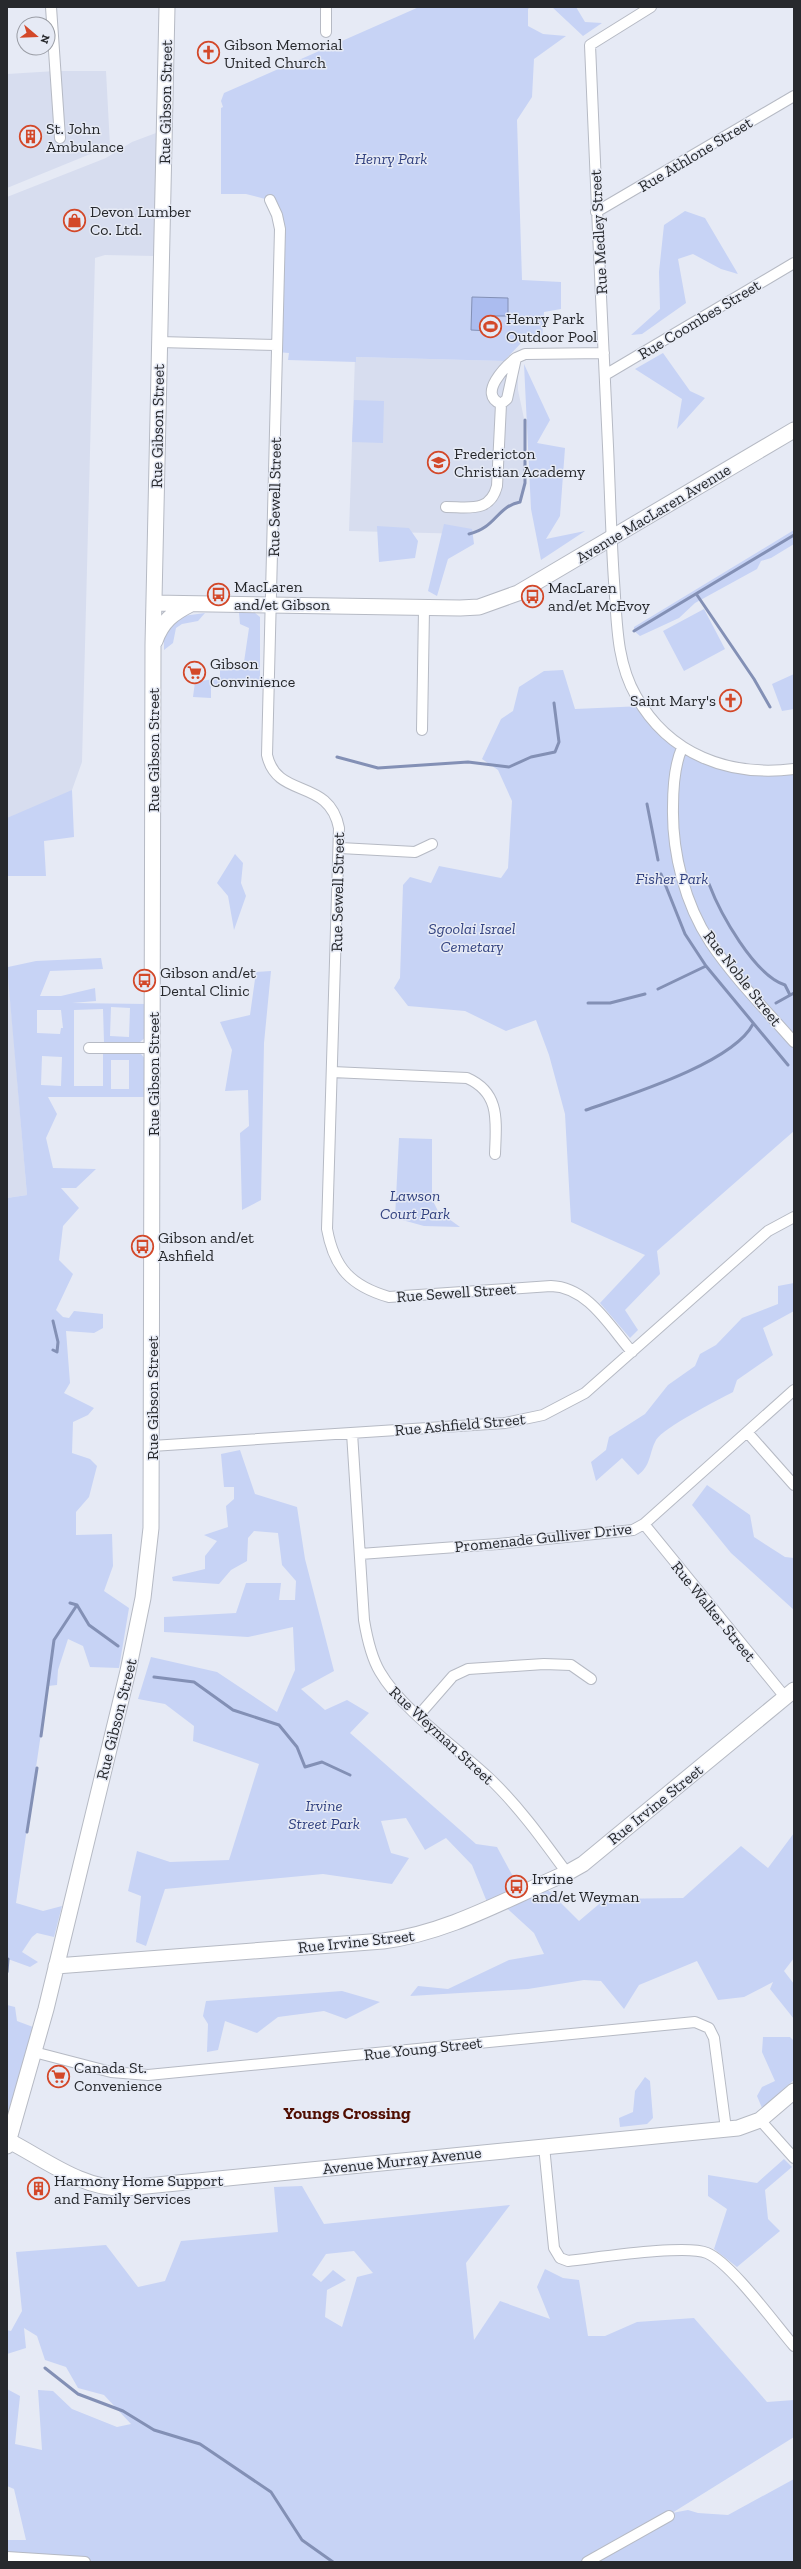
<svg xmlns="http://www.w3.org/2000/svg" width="801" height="2569" viewBox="0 0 801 2569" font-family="'Zilla Slab',serif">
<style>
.built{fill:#d7ddef}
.green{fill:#c7d3f5;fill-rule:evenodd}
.water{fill:#abbcef;stroke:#8390b5}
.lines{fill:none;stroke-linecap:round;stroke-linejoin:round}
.stream{stroke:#8390b5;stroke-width:3}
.street-casing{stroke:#b6bac4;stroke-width:12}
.secondary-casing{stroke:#b6bac4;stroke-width:17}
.street{stroke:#fff;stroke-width:10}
.secondary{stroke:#fff;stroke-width:15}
.labels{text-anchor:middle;stroke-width:3;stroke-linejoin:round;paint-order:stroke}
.poi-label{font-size:16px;fill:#27292d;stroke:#e6eaf5;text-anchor:start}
.street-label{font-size:16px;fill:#27292d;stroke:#e6eaf5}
.park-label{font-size:16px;font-style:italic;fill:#334381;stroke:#e6eaf5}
.neighbourhood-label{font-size:17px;font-weight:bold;fill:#500d00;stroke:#e6eaf5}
</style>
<rect width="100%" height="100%" fill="#e6eaf5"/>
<path class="built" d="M56 71H106L110 146 7 188V74Z
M156 133 155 256 105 255 95 258 82 762 72 790 19 837 7 863V197L106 158 132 142Z
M355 357 504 361 518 368V390L526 428 525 483 520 502 510 504 495 520 480 531 469 534 349 531Z
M7 960 27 1195 7 1198Z"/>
<path class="green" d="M419 7H530L528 9V26L543 34 566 36 534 59 532 97 517 120 522 280 561 282V309L544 312 542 339 523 341 504 361 356 357V362L288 360 289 353 276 352 280 229 269 200 246 194H221V108L223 107 221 101 224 93Z
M552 7H576L585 22 602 23 583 36Z
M685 211 705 218 738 274 721 269 693 254 678 259 686 303 642 334 631 335 660 309 659 272 664 225Z
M663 353 690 391 705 398 677 429 682 399 635 369Z
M524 364 550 420 537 443 565 448 560 516 546 539 585 531 541 560 531 509Z
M354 400 384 401 383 443 352 442Z
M444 524 472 529 474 544 448 559 437 596 428 591Z
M377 526 409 528 418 541 415 558 379 562Z
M794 530V544L771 558 761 561 757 569 695 603 679 618 640 636 634 631V627Z
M704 609 725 649 684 671 663 631Z
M205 613 198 621 182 624 176 628 173 643 164 650V632L183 616Z
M239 613H255L260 617V685H211V698L193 697 195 682 220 678V662H244L249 628 240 624Z
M563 670 575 709 643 706 662 730 715 763 794 769V1131L657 1251 660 1274 625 1310 638 1330 630 1338 600 1303 645 1255 571 1222 565 1114 549 1055 536 1020 506 1031 465 1011 408 1006 394 988 400 978 403 885 410 877 431 883 439 866 501 878 508 868 512 801 498 770 482 759 501 719 513 711 519 687 544 671Z
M794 674V709L782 711 772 684Z
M72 790 74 837 44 841 46 876H7V818Z
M235 854 243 863 241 883 246 896 234 930 228 896 217 883Z
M101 958 103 969 50 971 40 996H61L95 988 96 1001 72 1003 147 1004V1036L140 1042H104L103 1009 74 1010V1086H103V1054H141L147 1061V1097H48L57 1114 46 1138 53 1168 96 1169 76 1188H61L79 1208 63 1226 59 1260 73 1274 56 1310 63 1317 69 1318 74 1311 103 1314V1328L94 1333 66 1331 70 1383 64 1393 94 1408 88 1415 73 1422 72 1453 90 1459 97 1466 89 1497 76 1512V1535L112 1534 113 1566 104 1591 129 1608 119 1668 90 1667 83 1646 68 1639 58 1670 57 1685 48 1686 16 1903 43 1911 62 1906 54 1937 37 1933 32 1937 22 1952 38 1962 30 1967 8 1959 7 1972V1198L27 1195 7 966V960L8 967 36 961ZM111 1007 130 1008 129 1037 110 1036ZM37 1010H61L63 1028H61L60 1034 37 1033ZM42 1056 62 1057 61 1086 41 1085ZM111 1060H129V1089H111Z
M271 971 264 1043 261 1200 242 1210 240 1133 249 1126 248 1090 225 1091 232 1050 220 1022 250 1015 256 972Z
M399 1138 432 1139V1199L438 1211 460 1227 424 1226 395 1218Z
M794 1283V1311L763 1328 773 1355 737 1380 733 1392C718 1400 664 1427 656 1440 649 1453 651 1466 638 1475L622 1458 596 1481 591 1462 606 1450 609 1437 645 1414 668 1385 695 1366 700 1354 716 1345 742 1318 778 1304V1286Z
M240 1450 255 1494 297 1507 305 1559 334 1671 301 1689 325 1710 347 1700 369 1713 350 1733 476 1844 497 1847 516 1882 525 1891 542 1884 579 1921 605 1899 683 1898 741 1846 768 1868 794 1833V1958L784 1971 794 1984V2019L770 1989 773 1982 744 1997 718 2000 697 1961 639 1985 624 2009 601 1981 584 1980 528 1989 410 1996 418 1986 448 1989 509 1960 544 1954 534 1933 500 1902 489 1907 472 1865 446 1838 425 1850 406 1818 381 1821 391 1853 409 1858 392 1884 323 1874 165 1889 146 1946 136 1942 141 1896 128 1891 137 1851 170 1862 229 1860 259 1764 193 1741 194 1726 165 1704 138 1699 151 1657 217 1672 277 1712 295 1670 293 1627 248 1637 164 1632V1617L236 1613 246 1583H281L279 1600H295L296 1581 282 1565 278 1533 254 1531 248 1538 247 1561 231 1570 219 1584 173 1581 172 1577 205 1569V1556L217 1541 204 1535 228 1527 226 1506 234 1499V1487H224L221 1454Z
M707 1485 750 1515 754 1537 785 1557 794 1558V1610L731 1553 692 1505Z
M342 1991 380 2002 346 2019 324 2011 278 2017 257 2033 225 2021 218 2050 207 2052 208 2024 203 2016 206 2001Z
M7 2005 15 2007 17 2021 33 2027 7 2122Z
M763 2037H790L794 2041V2080L762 2108 757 2096 762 2087 775 2081 762 2052Z
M645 2077 650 2081 653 2118 647 2124 620 2127 619 2118 633 2112 635 2091Z
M784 2159 792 2167 765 2190 768 2219 780 2231 737 2267 714 2249 727 2209 708 2196V2175L757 2183Z
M302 2186 324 2224 510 2205 466 2263 474 2340 500 2301 550 2319 537 2287 545 2269 563 2278 579 2280 588 2336H605L637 2322 694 2318 767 2402 794 2400V2437L672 2513 688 2510 698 2513 728 2515 794 2479V2562H23L7 2556V2540H26L14 2489 7 2486V2389L20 2396 15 2444 42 2450 38 2390 53 2391 72 2409 117 2427 131 2424 104 2395 78 2388 66 2367 45 2360 37 2336 24 2328 26 2348 7 2354V2330L11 2331 22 2311 16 2252 106 2245 138 2287 165 2281 181 2241 278 2232 274 2187ZM354 2251 373 2273 357 2277 342 2327 325 2317 327 2290 346 2280 333 2270 321 2282 312 2275 326 2254Z"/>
<path class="water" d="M472 297 508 298V316H491L490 331 471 330Z"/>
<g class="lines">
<path class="stream" d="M469 534C497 527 496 507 520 502L525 483V420
M697 595 754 679 770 707
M634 631 794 535
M337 757 378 768 468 762 509 767 531 757 555 752 559 742 554 703
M647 804 658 860
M661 874 685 934 706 966 788 1065
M709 884C720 913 754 975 785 985L790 995
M658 989 706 966
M588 1003H610L645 994
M776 1003 794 993
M586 1110C629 1095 733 1063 753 1024
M53 1321 58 1342 57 1352 53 1350
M70 1603 77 1605 89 1625 118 1646
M154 1677 194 1682 233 1710 279 1725 297 1747 305 1767 322 1762 350 1775
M41 1736 54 1640 77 1605
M27 1832 37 1768
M7 1972 8 1959
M45 2368 78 2394 123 2411 154 2430 200 2444 271 2492 302 2540 333 2562"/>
<defs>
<path id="street" d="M51 7 60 138
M326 7V32
M651 7 590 45C595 179 602 312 608 446 610 491 611 536 614 581 617 621 616 661 636 696 669 755 729 777 794 769
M270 200 277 215 280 229 267 755C277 800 329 777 339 828L327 1229C334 1268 351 1286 389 1297L551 1286C588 1287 610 1327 632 1352
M596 212 794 96
M159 342 276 345
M516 358 507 399 501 404C477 394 506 366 516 358Z
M516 358 525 354 604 353
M605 375 794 263
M446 507C469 507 490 513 497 486L501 404
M422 730 424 609
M682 748C674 766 673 787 673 807 672 853 685 904 710 942 734 978 766 1010 794 1042
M340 848 415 852 432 844
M89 1048H153
M332 1072 467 1078C501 1093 496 1122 495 1154
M747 1432 794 1485
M352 1433 364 1620C367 1638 371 1657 380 1672 402 1710 455 1746 488 1777 518 1805 543 1840 567 1873
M152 1446 505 1423 543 1415 585 1393 768 1231 794 1217
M644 1524 785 1697
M360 1554 498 1544 633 1530 644 1524 794 1390
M419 1715 453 1676 468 1669 544 1664 571 1665 591 1679
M34 2052 111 2072 148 2075 695 2022 709 2028 714 2038 726 2129
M760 2120 794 2158
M544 2146 554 2248 560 2258 568 2261C597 2258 685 2244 707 2253 731 2263 775 2324 794 2346
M7 2557 85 2562
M587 2562 669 2516"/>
<path id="secondary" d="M154 603 460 608 479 607 518 593 794 430
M155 641C162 621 173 613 191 604
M56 1966 383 1941C448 1933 508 1898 567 1873L583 1864 794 1690
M9 2141C46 2160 83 2190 126 2188L738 2128 760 2120 794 2091
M7 2146 46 2009 128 1671 143 1598 151 1528 153 645 167 7"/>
</defs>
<use href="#street" class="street-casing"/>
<use href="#secondary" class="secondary-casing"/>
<use href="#street" class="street"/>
<use href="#secondary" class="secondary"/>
</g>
<defs>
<symbol id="church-ring" viewBox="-11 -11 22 22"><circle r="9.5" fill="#e6eaf5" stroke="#d34829" stroke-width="1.5"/><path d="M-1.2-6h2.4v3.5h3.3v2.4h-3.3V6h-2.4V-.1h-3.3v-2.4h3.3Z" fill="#d34829"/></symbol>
<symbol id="building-ring" viewBox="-11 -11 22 22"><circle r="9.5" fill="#e6eaf5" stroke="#d34829" stroke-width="1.5"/><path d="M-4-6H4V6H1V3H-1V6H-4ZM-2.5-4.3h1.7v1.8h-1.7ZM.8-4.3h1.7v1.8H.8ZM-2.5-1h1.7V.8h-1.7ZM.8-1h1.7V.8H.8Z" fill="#d34829"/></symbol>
<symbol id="shop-ring" viewBox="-11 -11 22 22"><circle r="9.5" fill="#e6eaf5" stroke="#d34829" stroke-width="1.5"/><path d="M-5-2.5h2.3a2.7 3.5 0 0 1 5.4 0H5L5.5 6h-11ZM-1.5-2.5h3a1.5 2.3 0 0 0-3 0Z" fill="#d34829"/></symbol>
<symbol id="stadium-ring" viewBox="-11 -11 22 22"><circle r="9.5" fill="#e6eaf5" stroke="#d34829" stroke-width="1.5"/><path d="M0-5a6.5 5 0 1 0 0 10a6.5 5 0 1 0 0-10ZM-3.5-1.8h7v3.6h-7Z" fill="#d34829"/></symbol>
<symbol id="school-ring" viewBox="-11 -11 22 22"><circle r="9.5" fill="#e6eaf5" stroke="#d34829" stroke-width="1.5"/><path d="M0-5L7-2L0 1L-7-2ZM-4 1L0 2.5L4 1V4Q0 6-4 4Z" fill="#d34829"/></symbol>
<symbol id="bus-ring" viewBox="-11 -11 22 22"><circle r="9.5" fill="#e6eaf5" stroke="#d34829" stroke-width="1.5"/><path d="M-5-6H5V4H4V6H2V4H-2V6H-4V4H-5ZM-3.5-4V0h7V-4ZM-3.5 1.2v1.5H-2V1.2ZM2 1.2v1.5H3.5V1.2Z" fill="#d34829"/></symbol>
<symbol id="supermarket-ring" viewBox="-11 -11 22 22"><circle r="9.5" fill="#e6eaf5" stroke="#d34829" stroke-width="1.5"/><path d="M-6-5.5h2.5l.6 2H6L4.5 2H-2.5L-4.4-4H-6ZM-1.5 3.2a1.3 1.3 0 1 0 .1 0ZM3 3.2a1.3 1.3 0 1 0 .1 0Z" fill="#d34829"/></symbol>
</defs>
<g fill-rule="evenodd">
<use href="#church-ring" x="196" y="40" width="25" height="25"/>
<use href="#building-ring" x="18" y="124" width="25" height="25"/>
<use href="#shop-ring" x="62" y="208" width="25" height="25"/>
<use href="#stadium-ring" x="478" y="314" width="25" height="25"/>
<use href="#school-ring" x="426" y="450" width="25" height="25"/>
<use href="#bus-ring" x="206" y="582" width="25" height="25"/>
<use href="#bus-ring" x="520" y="584" width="25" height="25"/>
<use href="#supermarket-ring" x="182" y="660" width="25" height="25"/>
<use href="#church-ring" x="718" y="688" width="25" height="25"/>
<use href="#bus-ring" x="132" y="968" width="25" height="25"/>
<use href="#bus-ring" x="130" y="1234" width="25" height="25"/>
<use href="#bus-ring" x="504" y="1874" width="25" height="25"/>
<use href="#supermarket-ring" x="46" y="2064" width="25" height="25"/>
<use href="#building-ring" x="26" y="2176" width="25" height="25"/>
</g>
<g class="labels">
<g class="poi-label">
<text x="224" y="50">Gibson Memorial<tspan x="224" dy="18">United Church</tspan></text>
<text x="46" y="134">St. John<tspan x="46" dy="18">Ambulance</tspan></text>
<text x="90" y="217">Devon Lumber<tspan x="90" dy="18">Co. Ltd.</tspan></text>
<text x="506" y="324">Henry Park<tspan x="506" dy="18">Outdoor Pool</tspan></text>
<text x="454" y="459">Fredericton<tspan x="454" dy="18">Christian Academy</tspan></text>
<text x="234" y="592">MacLaren<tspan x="234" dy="18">and/et Gibson</tspan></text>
<text x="548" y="593">MacLaren<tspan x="548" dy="18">and/et McEvoy</tspan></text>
<text x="210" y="669">Gibson<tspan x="210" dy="18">Convinience</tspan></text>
<text x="716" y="706" text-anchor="end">Saint Mary's</text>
<text x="160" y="978">Gibson and/et<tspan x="160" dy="18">Dental Clinic</tspan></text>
<text x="158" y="1243">Gibson and/et<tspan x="158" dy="18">Ashfield</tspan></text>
<text x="532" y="1884">Irvine<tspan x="532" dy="18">and/et Weyman</tspan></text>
<text x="74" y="2073">Canada St.<tspan x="74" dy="18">Convenience</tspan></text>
<text x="54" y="2186">Harmony Home Support<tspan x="54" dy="18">and Family Services</tspan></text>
</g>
<g class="street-label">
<text transform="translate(165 102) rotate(-89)" y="6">Rue Gibson Street</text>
<text transform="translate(695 154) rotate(-31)" y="6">Rue Athlone Street</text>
<text transform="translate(598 232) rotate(-93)" y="6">Rue Medley Street</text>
<text transform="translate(699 319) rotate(-31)" y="6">Rue Coombes Street</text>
<text transform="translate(157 426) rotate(-89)" y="6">Rue Gibson Street</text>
<text transform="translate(274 497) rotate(-89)" y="6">Rue Sewell Street</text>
<text transform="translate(653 513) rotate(-31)" y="6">Avenue MacLaren Avenue</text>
<text transform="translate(153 750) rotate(-90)" y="6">Rue Gibson Street</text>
<text transform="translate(337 892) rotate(-89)" y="6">Rue Sewell Street</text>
<text transform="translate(743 978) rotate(52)" y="6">Rue Noble Street</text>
<text transform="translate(153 1074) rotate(-90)" y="6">Rue Gibson Street</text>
<text transform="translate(456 1292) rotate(-4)" y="6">Rue Sewell Street</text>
<text transform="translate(152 1398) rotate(-90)" y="6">Rue Gibson Street</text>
<text transform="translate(460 1424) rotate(-5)" y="6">Rue Ashfield Street</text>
<text transform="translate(543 1537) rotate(-6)" y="6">Promenade Gulliver Drive</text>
<text transform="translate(714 1611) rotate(51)" y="6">Rue Walker Street</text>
<text transform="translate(116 1719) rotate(-76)" y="6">Rue Gibson Street</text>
<text transform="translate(442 1735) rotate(43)" y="6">Rue Weyman Street</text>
<text transform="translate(655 1804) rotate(-39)" y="6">Rue Irvine Street</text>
<text transform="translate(356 1941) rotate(-6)" y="6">Rue Irvine Street</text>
<text transform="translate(423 2048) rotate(-6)" y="6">Rue Young Street</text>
<text transform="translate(402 2160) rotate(-6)" y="6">Avenue Murray Avenue</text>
</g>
<g class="park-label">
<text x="391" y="164">Henry Park</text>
<text x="672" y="884">Fisher Park</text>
<text x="472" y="934">Sgoolai Israel<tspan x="472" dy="18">Cemetary</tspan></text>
<text x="415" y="1201">Lawson<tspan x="415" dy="18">Court Park</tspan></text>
<text x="324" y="1811">Irvine<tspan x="324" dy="18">Street Park</tspan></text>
</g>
<g class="neighbourhood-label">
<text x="347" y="2119">Youngs Crossing</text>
</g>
</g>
<rect width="801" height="2569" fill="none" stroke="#27292d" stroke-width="16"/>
<g transform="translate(36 36) rotate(109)"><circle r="19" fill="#e6eaf5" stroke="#9a9da5"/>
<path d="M0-3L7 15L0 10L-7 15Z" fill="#d34829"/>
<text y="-6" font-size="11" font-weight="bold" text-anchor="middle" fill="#27292d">N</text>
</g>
</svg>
